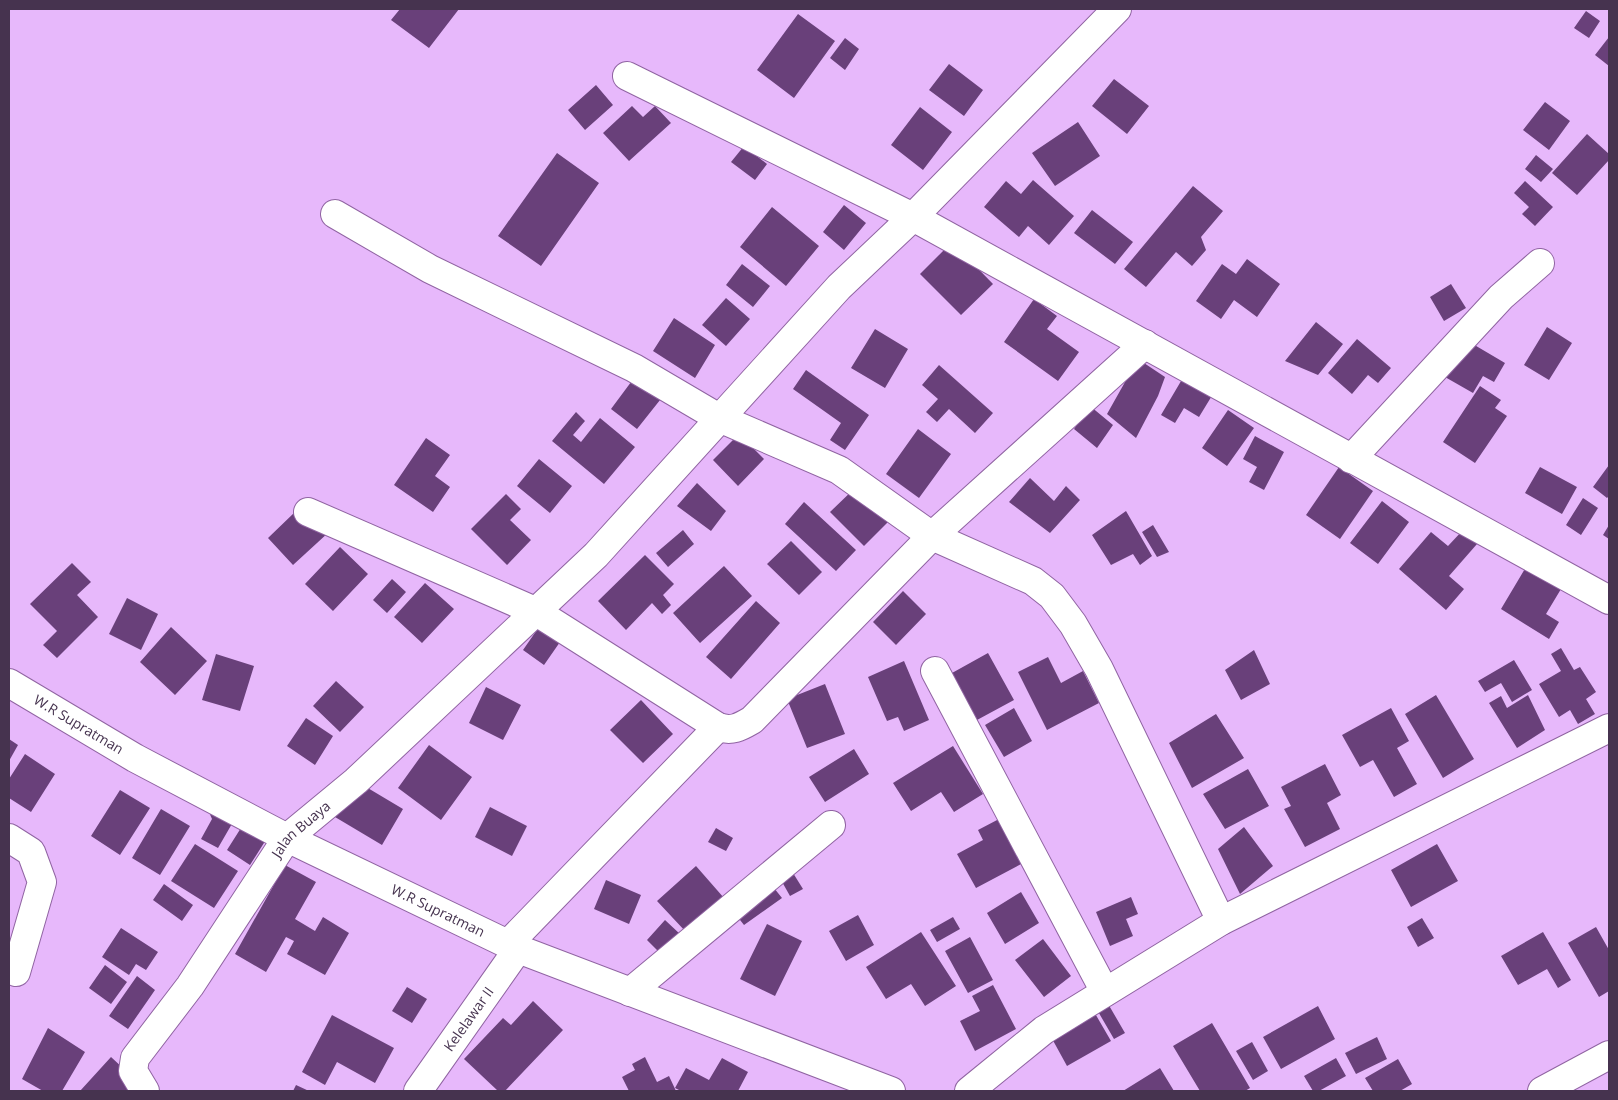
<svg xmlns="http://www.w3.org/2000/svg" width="1618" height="1100" viewBox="0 0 1618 1100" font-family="'Open Sans',sans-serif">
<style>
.building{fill:#69407a}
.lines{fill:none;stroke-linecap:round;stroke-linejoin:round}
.minor-casing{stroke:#9064a2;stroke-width:30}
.minor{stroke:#fff;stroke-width:28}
.labels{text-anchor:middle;stroke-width:5;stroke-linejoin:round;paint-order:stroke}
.street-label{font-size:14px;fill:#46334f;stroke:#e7b8fb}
</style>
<rect width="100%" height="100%" fill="#e7b8fb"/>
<path class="building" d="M400 9H459L429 48 391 20Z
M1586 11 1600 21 1589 38 1574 28Z
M798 14 835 41 794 98 757 70Z
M1609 37V66L1595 55Z
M845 38 859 49 845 70 830 58Z
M949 64 983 90 964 116 929 90Z
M1114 79 1149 106 1127 134 1092 106Z
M596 85 613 105 585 130 568 110Z
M1545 102 1570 121 1549 150 1523 130Z
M632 106 643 117 655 106 671 123 629 161 603 133Z
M920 107 952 132 923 170 891 145Z
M1078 122 1100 156 1055 186 1032 153Z
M1587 134 1609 154V160L1577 195 1552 173Z
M744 146 767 164 755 180 731 162Z
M557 153 599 183 541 266 498 236Z
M1536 155 1553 169 1541 182 1525 169Z
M1033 180 1074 216 1049 245 1028 226 1019 237 984 207 1006 181 1021 194Z
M1525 181 1553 207 1535 226 1522 214 1529 207 1514 193Z
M1193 186 1223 211 1201 237 1206 250 1192 266 1176 252 1146 287 1124 269Z
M844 205 866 223 844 250 823 232Z
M772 207 819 246 786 286 740 247Z
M1092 210 1133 242 1115 264 1074 233Z
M952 242 993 284 961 315 920 274Z
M1247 259 1280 284 1257 317 1234 300 1221 319 1196 301 1222 264 1236 274Z
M742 264 770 286 753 307 726 285Z
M1451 284 1466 308 1444 321 1430 297Z
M726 298 750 319 726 346 702 325Z
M1034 299 1057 316 1047 329 1079 352 1058 381 1004 342Z
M674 318 715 345 695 378 653 351Z
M1316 322 1343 344 1318 375 1285 361Z
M1547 327 1572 343 1549 380 1524 365Z
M875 329 908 349 885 388 851 368Z
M1357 339 1391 368 1378 383 1368 375 1352 394 1328 373Z
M1466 340 1505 363 1494 382 1483 376 1473 393 1445 377Z
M1138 359 1165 377 1158 396 1136 438 1107 414Z
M939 365 993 413 975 433 949 409 937 422 926 412 938 399 922 385Z
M806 370 869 415 845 450 830 440 841 423 793 389Z
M637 374 664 395 637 429 611 409Z
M1184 376 1213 394 1199 417 1184 408 1175 423 1161 415Z
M1480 386 1501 400 1495 408 1507 416 1475 463 1443 442Z
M1090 406 1113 425 1097 448 1074 429Z
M1228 410 1254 428 1227 466 1202 448Z
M576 412 585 421 573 435 581 442 600 418 635 447 604 484 552 441Z
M918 429 951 454 919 498 886 474Z
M739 434 764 459 738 486 713 460Z
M1255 436 1284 452 1264 490 1249 482 1257 467 1243 459Z
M426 438 450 455 435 476 450 487 433 512 394 485Z
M539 459 572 486 550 513 517 486Z
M1609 465V496L1607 498 1593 487Z
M1339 467 1373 491 1340 539 1306 515Z
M1540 467 1577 487 1562 514 1525 493Z
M1030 478 1054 501 1066 486 1080 500 1050 533 1009 502Z
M697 483 726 511 711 531 677 506Z
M856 487 889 521 864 546 830 512Z
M506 494 521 509 510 520 531 540 507 565 471 529Z
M1583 498 1598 508 1581 535 1566 525Z
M1382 501 1409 522 1378 564 1350 543Z
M804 502 856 550 836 571 785 524Z
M1126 511 1152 556 1140 565 1133 554 1111 565 1092 535Z
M295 512 329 532 293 565 268 538Z
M1153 525 1169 552 1157 557 1142 532Z
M1609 525V539L1603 535Z
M683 530 694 544 668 567 656 553Z
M1463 530 1477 544 1449 576 1464 589 1446 610 1399 569 1431 532 1448 546Z
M791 541 822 572 799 595 767 564Z
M340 547 368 574 333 611 305 584Z
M645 555 674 584 663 595 671 605 662 614 652 603 626 630 598 601Z
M72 563 91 582 77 595 98 617 57 658 43 645 57 631 30 604Z
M724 566 752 596 700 643 673 613Z
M1526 567 1561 589 1546 614 1559 622 1549 639 1501 609Z
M392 579 406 592 387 613 373 600Z
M425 583 454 609 422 643 394 617Z
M903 591 926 614 896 645 873 622Z
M127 598 158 614 141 650 109 634Z
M756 601 780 623 731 679 706 657Z
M171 627 207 661 175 695 140 662Z
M539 627 560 642 544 665 523 650Z
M1561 648 1574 670 1580 667 1596 692 1586 699 1595 714 1578 724 1570 710 1559 717 1539 684 1561 671 1551 654Z
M1254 650 1270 684 1241 700 1225 670Z
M988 653 1014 700 977 720 952 673Z
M216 654 254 666 240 711 202 700Z
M1048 657 1061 683 1083 671 1099 703 1047 730 1018 672Z
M1514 660 1532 690 1512 702 1501 683 1485 692 1478 681Z
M904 661 929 720 904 731 898 717 887 721 868 677Z
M336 681 364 707 340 732 313 706Z
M825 684 845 734 807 748 787 699Z
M486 687 521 705 503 740 469 723Z
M1436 695 1474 759 1443 778 1405 714Z
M1528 695 1545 730 1517 748 1489 703 1501 696 1507 708Z
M641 700 673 734 643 763 610 730Z
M1014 708 1032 741 1004 757 985 725Z
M1391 708 1409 741 1397 748 1417 784 1394 797 1373 760 1360 767 1342 735Z
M1216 714 1244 758 1192 788 1169 743Z
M306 718 333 736 315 765 287 746Z
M9 739 18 745 9 761Z
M429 745 472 777 441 820 398 788Z
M953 746 983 794 954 812 941 792 911 811 893 783Z
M854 749 869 774 825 802 809 777Z
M25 754 55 774 31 812 9 798V779Z
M1325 764 1341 795 1327 803 1340 829 1305 847 1284 809 1291 806 1281 787Z
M1248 769 1269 806 1225 829 1203 794Z
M356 781 403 809 382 845 335 817Z
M120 790 150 808 120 855 91 836Z
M205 803 233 822 218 848 201 839 212 819Z
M490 807 527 826 512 856 475 837Z
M161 809 190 826 160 875 132 858Z
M999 819 1023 863 976 888 957 854 983 840 978 830Z
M246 820 269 835 250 865 227 850Z
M1244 827 1273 866 1240 894 1218 849Z
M716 828 733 838 726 851 708 842Z
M195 844 238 871 214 908 171 881Z
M1437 844 1458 881 1411 907 1391 870Z
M285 865 316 882 295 919 315 931 323 917 349 933 325 975 287 954 294 941 286 937 266 972 235 954Z
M696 866 724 898 686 932 657 901Z
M793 873 803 889 790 896 781 880Z
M606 880 641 895 629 924 594 909Z
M770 883 782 898 744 925 733 911Z
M164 884 193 905 182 921 153 900Z
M1021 892 1039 923 1005 944 987 913Z
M1131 897 1138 914 1126 919 1133 936 1110 946 1096 912Z
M858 915 874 945 846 961 829 931Z
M953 917 960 929 937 942 930 930Z
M1422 918 1434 938 1418 947 1407 927Z
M665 920 681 935 662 955 647 940Z
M767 924 802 941 775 996 740 979Z
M1596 927 1609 950V991L1599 997 1568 943Z
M121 928 158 952 146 970 136 964 129 975 102 957Z
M921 932 956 986 925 1006 911 984 886 999 866 967Z
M1543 932 1571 980 1558 988 1547 969 1518 985 1501 956Z
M970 937 993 980 968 993 945 951Z
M1043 939 1071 976 1044 997 1015 960Z
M105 965 127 982 111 1004 89 988Z
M137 976 155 990 128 1029 109 1016Z
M993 985 1016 1029 975 1051 960 1021 980 1011 972 996Z
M407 987 427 999 412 1023 392 1011Z
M533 1001 563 1030 505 1091H498L464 1059 503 1018 511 1025Z
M1107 1002 1125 1033 1114 1039 1096 1008Z
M1318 1006 1335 1039 1281 1069 1263 1037Z
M1093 1010 1111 1041 1067 1066 1050 1035Z
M332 1015 394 1048 375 1083 337 1062 325 1085 302 1072Z
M1212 1023 1250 1088 1245 1091H1200L1173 1046Z
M48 1028 85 1052 62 1091H43L22 1079Z
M1377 1037 1387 1059 1356 1074 1345 1053Z
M1252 1042 1268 1071 1253 1080 1236 1051Z
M111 1057 138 1082 130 1091H80Z
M645 1057 657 1082 669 1076 676 1091H629L622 1077 635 1070 632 1064Z
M722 1058 748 1072 738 1091H681L675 1088 686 1068 709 1080Z
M1336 1058 1346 1076 1319 1091H1313L1304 1076Z
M1398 1059 1412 1084 1400 1091H1373L1365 1078Z
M1160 1068 1174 1091H1123Z
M296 1085 309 1091H293Z"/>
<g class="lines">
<defs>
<g id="minor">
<path d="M627 76 913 217 1117 9"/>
<path d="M335 214 430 269 634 368 719 418 839 470 932 536 1033 581 1052 596 1073 624 1099 669 1221 921"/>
<path d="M1351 459 1501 297 1540 263"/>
<path d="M308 512 535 611 718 727C732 732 740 727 752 720L932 536 1145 344"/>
<path d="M935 671 1105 992"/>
<path id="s1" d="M9 683 135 758 287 838 518 949 891 1091"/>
<path d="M9 838 31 852 42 882 16 972"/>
<path d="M508 944 718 727"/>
<path d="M630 992 831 825"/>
<path id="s2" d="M145 1091 133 1071 135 1058 190 986 287 838 356 781 596 555 839 287 913 217 1609 600"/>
<path id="s3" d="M418 1091 518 949"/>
<path d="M969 1091 1044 1030 1221 921 1609 728"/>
<path d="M1542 1091 1609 1055"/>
</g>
</defs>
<use href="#minor" class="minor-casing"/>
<use href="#minor" class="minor"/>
</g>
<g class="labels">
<g class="street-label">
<text dy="5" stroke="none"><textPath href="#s1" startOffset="81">W.R Supratman</textPath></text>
<text dy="5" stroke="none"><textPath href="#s2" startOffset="320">Jalan Buaya</textPath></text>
<text dy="5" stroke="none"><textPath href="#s1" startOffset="486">W.R Supratman</textPath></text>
<text dy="5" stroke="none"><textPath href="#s3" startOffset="88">Kelelawar II</textPath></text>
</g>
</g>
<rect width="1618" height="1100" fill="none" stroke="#46334f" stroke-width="20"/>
</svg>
